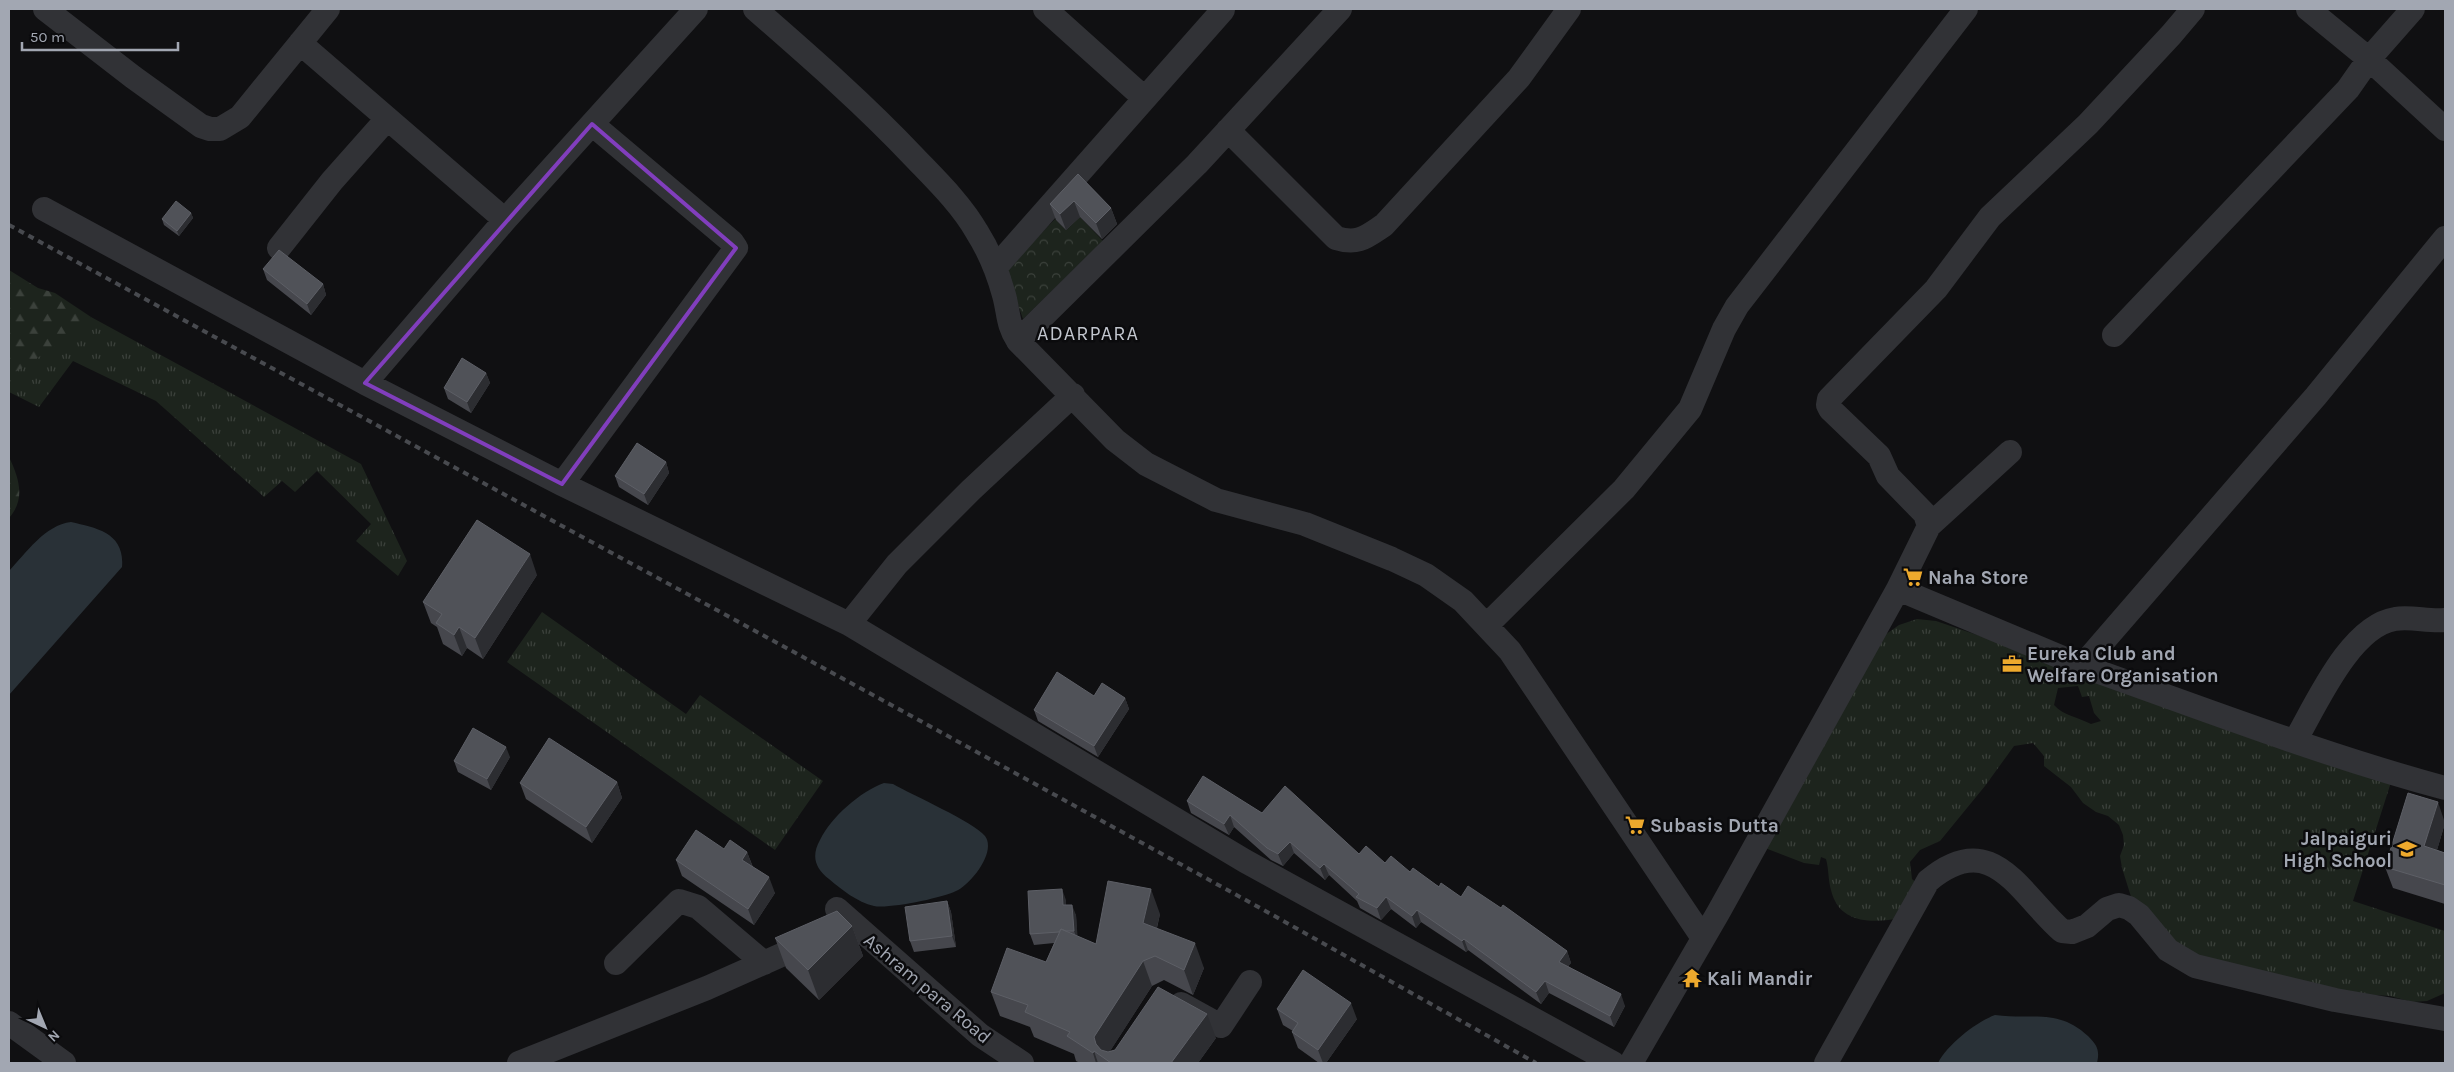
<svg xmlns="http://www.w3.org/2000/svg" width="2454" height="1072" viewBox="0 0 2454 1072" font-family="Karla,sans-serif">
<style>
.grass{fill:url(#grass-tufts);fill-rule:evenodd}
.forest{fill:url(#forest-firs)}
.park{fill:url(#park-crowns)}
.water{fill:#293137}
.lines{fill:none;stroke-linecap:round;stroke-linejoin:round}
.street{stroke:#313236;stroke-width:24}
.rail{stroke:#484a4f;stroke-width:4;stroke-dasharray:6 5;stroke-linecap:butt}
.wall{fill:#46474d}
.shaded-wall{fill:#2c2d31}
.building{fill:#505258;stroke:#5d5f66}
.marked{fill:none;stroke:#813ebd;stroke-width:4;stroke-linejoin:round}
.labels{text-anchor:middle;stroke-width:5;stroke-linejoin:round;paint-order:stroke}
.poi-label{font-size:19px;font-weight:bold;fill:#a2a7b2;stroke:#0b0b0d;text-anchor:start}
.street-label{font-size:19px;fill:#a2a7b2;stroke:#0b0b0d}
.neighbourhood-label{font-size:20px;letter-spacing:1px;fill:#c2c6ce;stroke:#0b0b0d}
</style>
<defs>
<pattern id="grass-tufts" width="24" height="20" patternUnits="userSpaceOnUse" patternTransform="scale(1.25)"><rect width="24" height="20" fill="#1d241d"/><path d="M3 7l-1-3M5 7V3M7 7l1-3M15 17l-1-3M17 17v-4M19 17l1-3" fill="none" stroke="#3b413b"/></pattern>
<pattern id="forest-firs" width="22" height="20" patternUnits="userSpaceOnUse" patternTransform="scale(1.25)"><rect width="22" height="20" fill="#1d241d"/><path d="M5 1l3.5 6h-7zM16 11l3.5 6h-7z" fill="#3b413b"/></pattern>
<pattern id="park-crowns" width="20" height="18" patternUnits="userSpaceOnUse" patternTransform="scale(1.25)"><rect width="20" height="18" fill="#1d241d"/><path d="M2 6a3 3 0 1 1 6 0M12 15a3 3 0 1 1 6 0" fill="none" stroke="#3b413b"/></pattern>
</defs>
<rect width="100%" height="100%" fill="#101012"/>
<path class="grass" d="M91 317 361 464 407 561 398 576 356 541 371 524 317 471 295 492 282 481 264 497 156 401 73 361 39 407 9 392V374Z
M542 612 686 714 700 695 823 781 775 850 507 662Z
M1917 619 1936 621 2393 776 2353 901 2445 931V993L2427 1001 2412 1002 2390 996 2345 993 2194 961 2133 903 2122 868 2120 856 2124 845 2123 835 2119 825 2108 816 2096 812 2083 803 2071 787 2044 766V756L2033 743 2014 746 1985 786 1940 841 1920 850 1910 862 1912 879 1920 886 1901 918C1874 923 1839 925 1831 890 1828 880 1829 870 1826 859L1821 857 1819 865 1804 863 1765 848 1882 637 1899 625ZM2078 686 2082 697 2089 696 2094 713 2101 721 2091 724C2078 717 2064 716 2054 705L2058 688Z"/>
<path class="forest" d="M9 270 38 288 55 293 91 317 81 330 17 371 9 378Z
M9 457C19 478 26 499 9 518Z"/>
<path class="park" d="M1080 217 1103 241 1023 319 1015 296 1001 276 1055 219 1066 230Z"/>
<path class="water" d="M71 522C97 528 125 533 122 567L9 695V571C26 553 45 525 71 522Z
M884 783 893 784C912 795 974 822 985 836 997 852 970 885 956 891 942 898 889 909 874 906 857 902 842 890 829 879 815 868 811 856 820 840 832 816 860 792 884 783Z
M1995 1015C2032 1020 2058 1008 2088 1036 2097 1045 2100 1050 2097 1063H1938C1948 1044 1976 1022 1995 1015Z"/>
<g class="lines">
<path class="street" d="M45 9 133 77 201 126 210 129H220L240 117 328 9
M755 9C810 57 864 104 914 157 936 180 961 204 977 232 989 251 998 273 1004 295 1009 313 1007 324 1018 341L1115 440 1146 464 1216 500 1305 524 1392 559 1426 575 1463 601 1510 651 1703 938
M1045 9 1143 97
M2308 9 2369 59 2445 129
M300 43 505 220
M1228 130 1336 238C1358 245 1366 237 1384 225L1519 78 1569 9
M44 209 365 383 562 484 849 624 1245 861 1613 1063
M279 248 332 181 387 119
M995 268 1223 10
M2114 335 2348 89 2369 59 2413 9
M1018 341 1197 164 1340 9
M365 383 505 220 696 9
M562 484 736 248 732 242 592 124
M1929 526 2010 452
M1898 589 2082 666 2316 396 2445 238
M849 624 897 564 971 490 1073 395
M1487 625 1624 489 1690 409 1724 329 1737 306 1966 9
M2082 666C2202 708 2322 755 2445 788
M2295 741C2316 705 2350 626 2395 619 2411 616 2429 622 2445 620
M837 909 980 1035 1022 1063
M616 963 679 901 698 907 764 963
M1181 1004 1221 1026 1250 982
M9 1023 64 1063
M519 1063 707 988 853 923
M1631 1063 1718 913 1898 589 1929 526 1925 514 1888 476 1879 456 1830 409 1828 405 1829 399 1936 289 1990 217 2088 124 2171 35 2193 9
M1826 1063 1928 881C1992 827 2018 892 2062 931L2072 932 2087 926 2107 909 2119 905 2129 908 2139 915 2168 950 2195 966 2335 1000 2445 1019"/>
<path class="rail" d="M9 225 906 713 1262 909 1536 1063"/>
</g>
<path class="wall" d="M1078 174 1111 208 1117 224 1102 239 1080 217 1066 230 1056 220 1050 204Z
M191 213 193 218 179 236 164 225 162 219Z
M263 269 323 284 326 295 311 315 267 280Z
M486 373 490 383 471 413 448 399 444 388Z
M666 462 669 473 648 505 619 487 615 476Z
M537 575 483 659 467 648 462 656 443 644 437 627 431 623 423 602Z
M1094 696 1125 698 1129 709 1098 757 1038 721 1034 710Z
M510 757 491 790 458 772 454 761Z
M617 782 622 798 592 843 526 799 520 783Z
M1187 801 1262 813 1359 854 1410 872 1461 897 1501 908 1567 951 1571 963 1568 966 1625 1006 1614 1027 1549 993 1541 1004 1468 950 1466 952 1421 922 1416 928 1391 909 1381 920 1360 908 1357 901 1329 875 1325 880 1294 853 1283 866 1271 860 1234 827 1229 835 1191 813Z
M2445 823 2437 850 2445 853V904L2393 888 2385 867Z
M724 849 747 852 753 867 775 893 754 925 682 876 676 860Z
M1066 900V905L1076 915 1077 936 1096 944 1160 914 1157 928 1204 968 1193 995 1164 980 1152 986 1110 1051 1216 1038 1198 1063H1080L1076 1061 1074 1054 1034 1037 1030 1027 1000 1016 991 992 1046 962 1054 943 1034 945 1030 934Z
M947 901 951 912 956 947 914 952 910 941Z
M852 926 863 956 819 1000 786 968 775 938Z
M1277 1009 1357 1019 1326 1063H1319L1298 1048 1292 1032 1293 1031 1283 1025Z"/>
<path class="shaded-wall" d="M1074 201 1080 217 1066 230 1060 214Z
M1111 208 1117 224 1102 239 1096 223Z
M191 213 193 218 179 236 177 231Z
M323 284 326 295 311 315 307 304Z
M486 373 490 383 471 413 467 402Z
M666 462 669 473 648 505 644 494Z
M530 554 537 575 483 659 475 638Z
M459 627 467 648 462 656 454 635Z
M1125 698 1129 709 1098 757 1094 746Z
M506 747 510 757 491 790 487 779Z
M617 782 622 798 592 843 586 827Z
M2438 802 2445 823 2432 867 2424 846Z
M1230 815 1234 827 1229 835 1224 824Z
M1290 842 1294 853 1283 866 1278 854Z
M747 852 753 868 742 860Z
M1324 864 1329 875 1325 880 1320 868Z
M769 877 775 893 754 925 748 909Z
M1062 889 1066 900V916L1063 905Z
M1151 889 1160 914 1152 947 1143 923Z
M1386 897 1391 909 1381 920 1377 908Z
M947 901 951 912 956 947 952 936Z
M1072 905 1076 915 1078 942 1074 931Z
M1417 910 1421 922 1416 928 1412 916Z
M852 926 863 956 819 1000 808 970Z
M1464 939 1468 950 1466 952 1462 941Z
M1195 943 1204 968 1193 995 1184 970Z
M1567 951 1571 963 1563 973 1559 962Z
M1143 961 1152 986 1105 1059 1096 1044 1094 1037Z
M1545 981 1549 993 1541 1004 1536 992Z
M1621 994 1625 1006 1614 1027 1610 1016Z
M1351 1003 1357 1019 1326 1063H1323L1318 1050Z
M1207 1014 1216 1038 1198 1063H1171Z
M1094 1051 1098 1063H1096L1093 1053Z"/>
<path class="building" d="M1078 174 1111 208 1096 223 1074 201 1060 214 1050 204Z
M176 201 191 213 177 231 162 219Z
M279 250 323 284 307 304 263 269Z
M462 358 486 373 467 402 444 388Z
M637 443 666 462 644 494 615 476Z
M477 520 530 554 475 638 459 627 454 635 436 623 442 614 423 602Z
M1057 672 1094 696 1102 683 1125 698 1094 746 1034 710Z
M473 728 506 747 487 779 454 761Z
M549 738 617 782 586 827 520 783Z
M1203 776 1262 813 1285 786 1359 854 1366 846 1385 863 1391 856 1410 872 1413 868 1439 887 1441 883 1461 897 1468 886 1501 908 1503 905 1567 951 1559 962 1621 994 1610 1016 1545 981 1536 992 1464 939 1462 941 1417 910 1412 916 1386 897 1377 908 1356 897 1359 894 1324 864 1320 868 1290 842 1278 854 1267 848 1230 815 1224 824 1187 801Z
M2408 793 2438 802 2424 846 2445 853V885L2385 867Z
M696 830 724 849 730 840 747 852 742 860 769 877 748 909 676 860Z
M1108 881 1151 889 1143 923 1195 943 1184 970 1155 956 1143 961 1094 1037 1096 1044 1101 1050 1108 1052 1115 1050 1158 987 1207 1014 1171 1063H1111L1094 1051 1093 1053 1067 1036 1070 1032 1025 1012 1028 1005 991 992 1007 948 1046 962 1061 929 1096 944Z
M1062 889 1063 905H1072L1074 931H1066L1061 929 1059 932 1030 934 1028 891Z
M947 901 952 936 910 941 905 907Z
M837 911 852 926 808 970 775 938Z
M1303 970 1351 1003 1318 1050 1292 1032 1298 1023 1277 1009Z"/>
<path class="marked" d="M592 124 736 248 562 484 365 383Z"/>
<defs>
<symbol id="supermarket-bare" viewBox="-9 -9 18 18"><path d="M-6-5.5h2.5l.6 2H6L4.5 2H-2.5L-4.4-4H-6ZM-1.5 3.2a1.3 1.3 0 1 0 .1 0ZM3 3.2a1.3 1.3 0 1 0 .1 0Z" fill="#eda92d" stroke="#0b0b0d" stroke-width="2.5" paint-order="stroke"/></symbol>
<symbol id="office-bare" viewBox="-9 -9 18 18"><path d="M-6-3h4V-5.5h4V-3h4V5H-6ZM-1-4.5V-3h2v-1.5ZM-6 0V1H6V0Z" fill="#eda92d" stroke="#0b0b0d" stroke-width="2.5" paint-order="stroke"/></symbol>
<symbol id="school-bare" viewBox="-9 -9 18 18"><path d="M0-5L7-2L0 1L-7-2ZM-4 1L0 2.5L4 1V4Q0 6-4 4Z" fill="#eda92d" stroke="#0b0b0d" stroke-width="2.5" paint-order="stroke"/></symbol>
<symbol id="temple-bare" viewBox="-9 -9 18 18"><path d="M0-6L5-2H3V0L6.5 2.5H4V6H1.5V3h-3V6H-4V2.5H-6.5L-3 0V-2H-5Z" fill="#eda92d" stroke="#0b0b0d" stroke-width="2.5" paint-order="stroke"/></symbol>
</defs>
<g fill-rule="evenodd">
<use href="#supermarket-bare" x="1899" y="563" width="28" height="28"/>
<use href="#office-bare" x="1998" y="650" width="28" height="28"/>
<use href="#supermarket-bare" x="1621" y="811" width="28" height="28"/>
<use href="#school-bare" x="2393" y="835" width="28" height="28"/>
<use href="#temple-bare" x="1678" y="964" width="28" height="28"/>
</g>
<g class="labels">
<g class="poi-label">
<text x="1928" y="584">Naha Store</text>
<text x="2027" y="660">Eureka Club and<tspan x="2027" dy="22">Welfare Organisation</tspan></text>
<text x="1650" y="832">Subasis Dutta</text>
<text x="2392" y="845" text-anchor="end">Jalpaiguri<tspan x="2392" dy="22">High School</tspan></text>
<text x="1707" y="985">Kali Mandir</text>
</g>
<g class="street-label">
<text transform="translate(928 988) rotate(40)" y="7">Ashram para Road</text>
</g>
<g class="neighbourhood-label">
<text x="1088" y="340">ADARPARA</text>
</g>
</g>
<rect width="2454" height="1072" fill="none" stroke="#a2a7b2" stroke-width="20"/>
<g transform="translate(45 1027) rotate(136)" stroke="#0b0b0d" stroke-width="4" paint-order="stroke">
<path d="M0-4L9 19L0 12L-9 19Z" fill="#a2a7b2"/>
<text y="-8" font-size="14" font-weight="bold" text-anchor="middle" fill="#a2a7b2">N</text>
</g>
<path d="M22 42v8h156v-8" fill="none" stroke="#a2a7b2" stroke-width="2.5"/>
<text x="30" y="42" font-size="15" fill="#a2a7b2" stroke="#0b0b0d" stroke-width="4" paint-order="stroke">50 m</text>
</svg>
